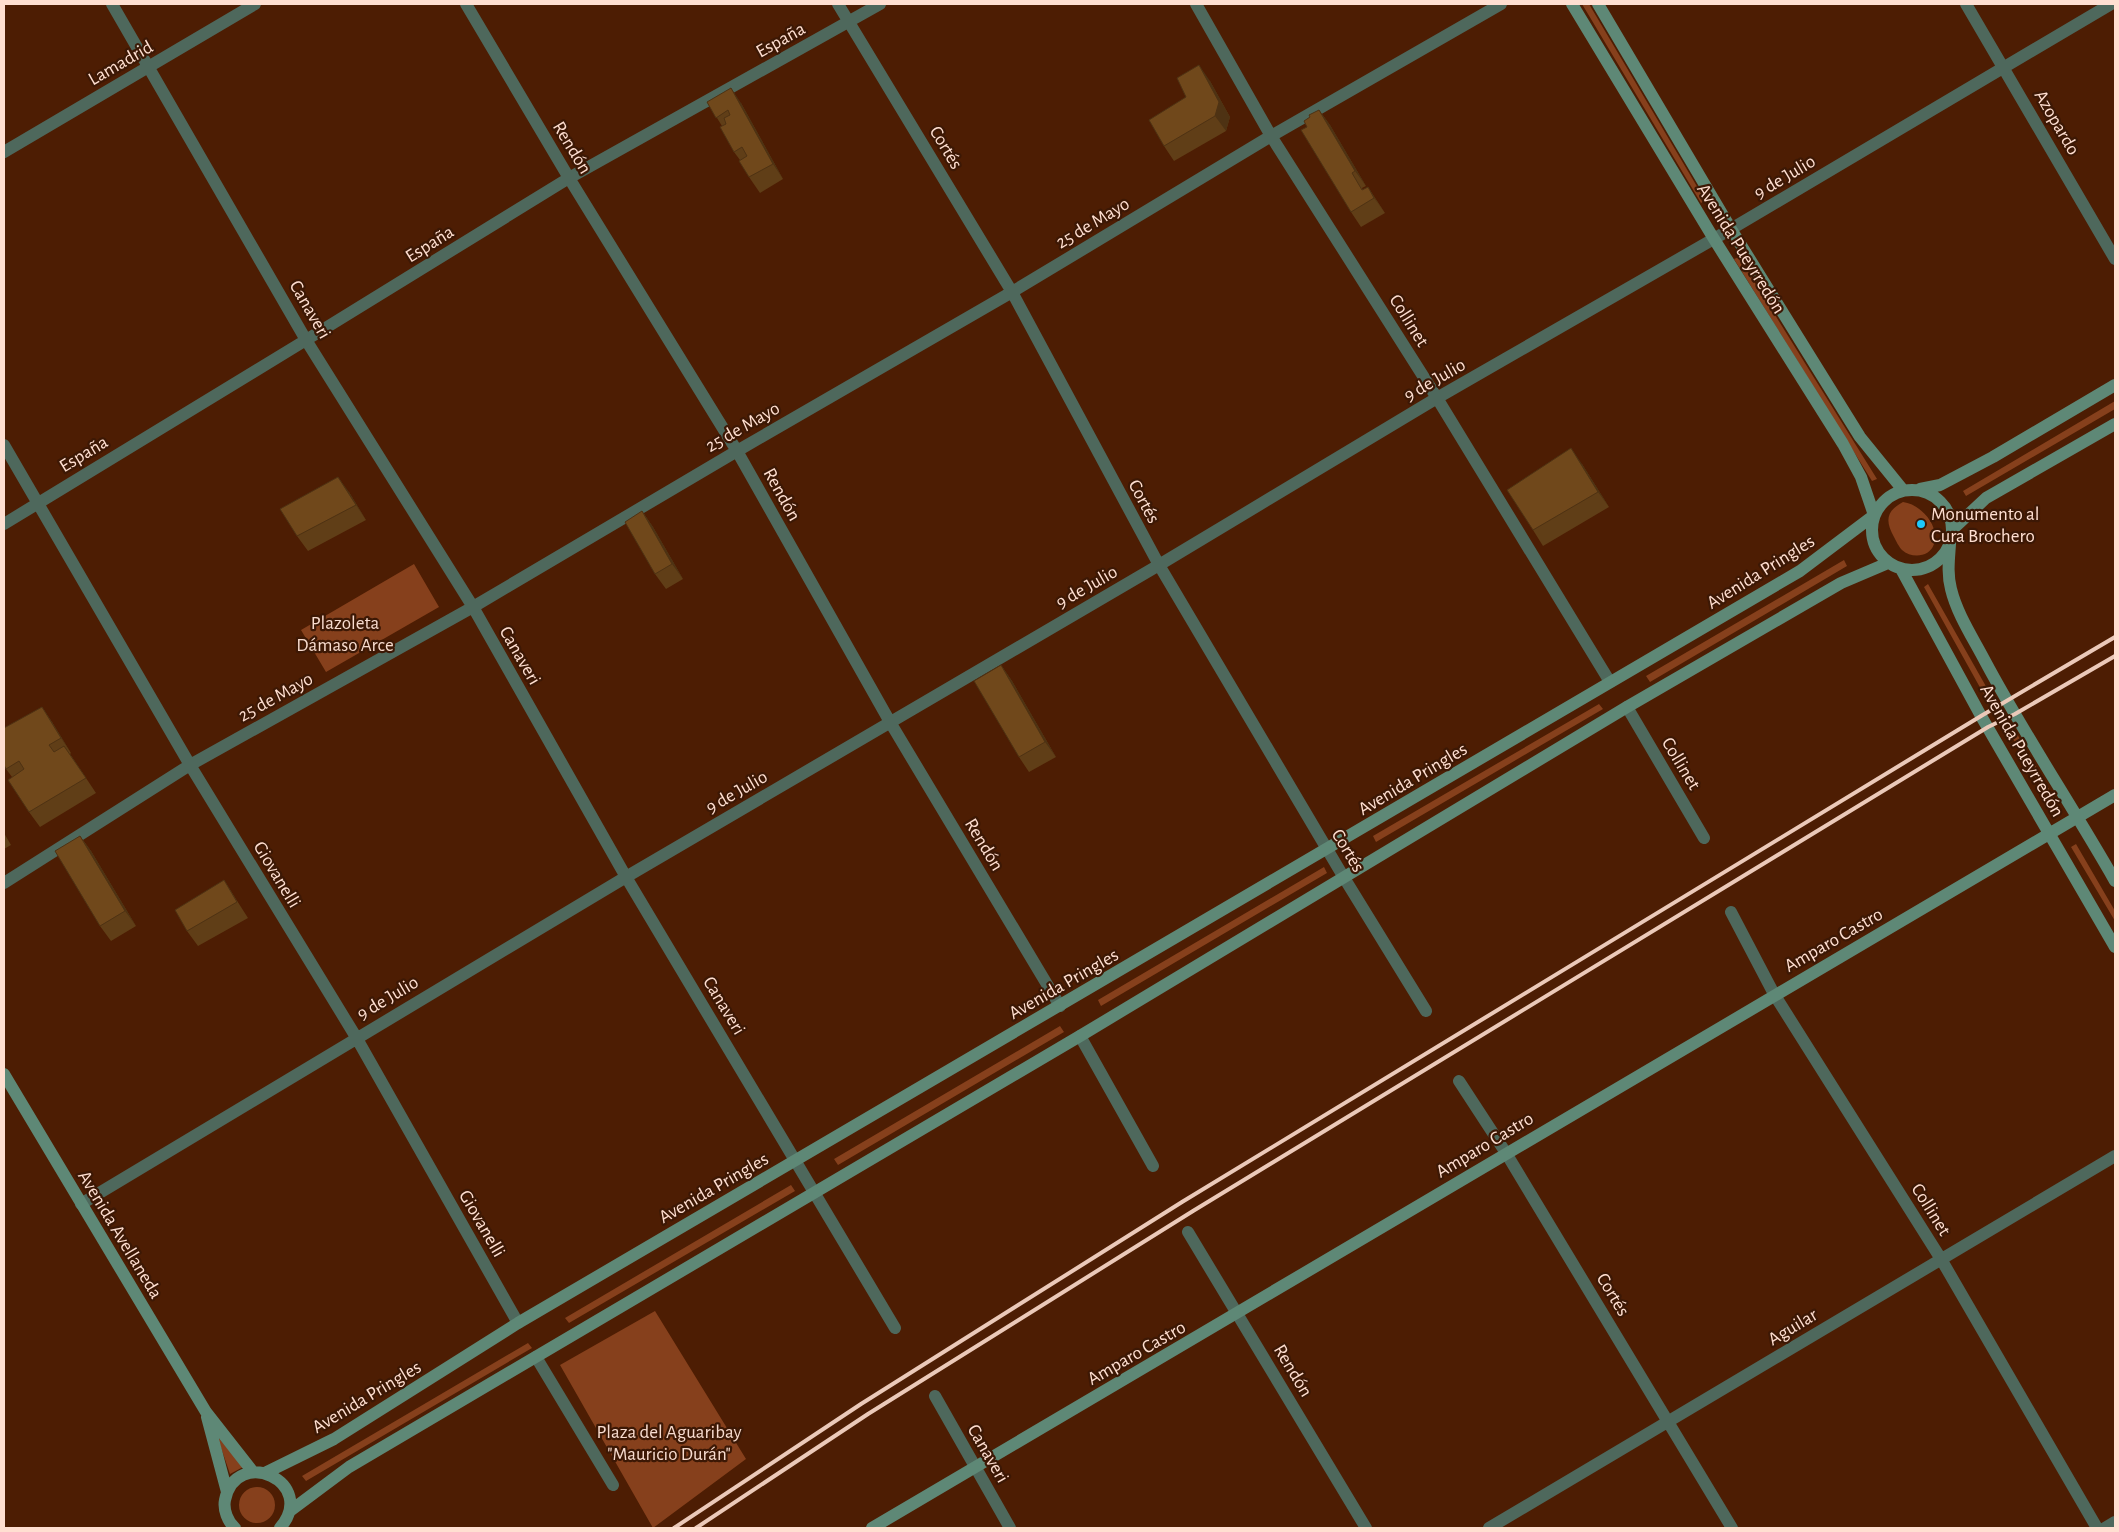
<svg xmlns="http://www.w3.org/2000/svg" width="2119" height="1532" viewBox="0 0 2119 1532" font-family="'Alegreya Sans',sans-serif">
<style>
.green{fill:#86401c}
.lines{fill:none;stroke-linecap:round;stroke-linejoin:round}
.street{stroke:#4e685c;stroke-width:12}
.secondary{stroke:#5e8876;stroke-width:12}
.rail{stroke:#ebc9b9;stroke-width:4}
.wall{fill:#603e17}
.shaded-wall{fill:#4e3213}
.building{fill:#70481b;stroke:#4e3213}
.poi-dot{fill:#1dc9fd;stroke:#3c1805;stroke-width:2}
.labels{text-anchor:middle;stroke-width:4.5;stroke-linejoin:round;paint-order:stroke}
.street-label{font-size:19px;fill:#ffdfd1;stroke:#3c1805}
.poi-label{font-size:19px;fill:#ffdfd1;stroke:#3c1805;text-anchor:start}
.park-label{font-size:19px;fill:#f8dccf;stroke:#3c1805}
</style>
<rect width="100%" height="100%" fill="#4d1d03"/>
<path class="green" d="M1582 4H1589L1705 200 1701 203Z
M1739 257 1877 479 1872 481 1734 259Z
M2115 401V409L1966 496 1963 491Z
M1903 502C1920 504 1940 525 1934 544 1930 557 1912 559 1902 550 1899 547 1896 541 1894 537 1885 521 1886 511 1903 502Z
M1844 560 1847 566 1650 682 1646 676Z
M414 564 439 607 326 672 301 630Z
M1928 584 1992 697 1987 700 1924 587Z
M1599 704 1603 709 1376 842 1373 836Z
M2017 734 2054 798 2049 801 2012 737Z
M2076 844 2115 911V921L2071 847Z
M1324 867 1327 873 1101 1006 1098 1000Z
M1060 1026 1064 1032 838 1165 834 1159Z
M791 1185 795 1191 569 1323 565 1318Z
M655 1311 746 1459 653 1528 560 1365Z
M528 1343 532 1348 306 1481 302 1476Z
M217 1436 243 1467 230 1474Z
M239 1505a18 18 0 1 1 36 0a18 18 0 1 1-36 0Z"/>
<g class="lines">
<path class="street" d="M112 4 306 340 473 607 626 877 895 1328
M466 4 569 178 737 451 890 722 1060 1006
M838 4 1012 292 1159 565 1343 876 1426 1011
M1196 4 1271 136 1437 398 1610 682
M1966 4 2115 259
M4 152 255 4
M4 445 190 765 356 1037 518 1323
M4 524 306 340 569 178 880 4
M1627 707 1704 838
M4 883 190 765 473 607 737 451 1012 292 1271 136 1501 4
M1731 912 1774 994 1941 1259 2097 1528
M1080 1036 1153 1166
M1459 1081 1506 1153 1732 1528
M81 1204 626 877 1159 565 1437 398 1731 229 2111 4
M1188 1232 1366 1528
M536 1357 613 1485
M935 1396 1010 1528
M1489 1528 2115 1156
M2105 1528 2115 1522"/>
<path class="secondary" d="M1572 4 1714 239 1843 444 1861 477 1874 515
M1598 4 1731 229 1860 437 1903 490
M1920 489 1940 485 1993 457 2115 385
M1872 530a40 40 0 1 1 80 0a40 40 0 1 1-80 0Z
M1953 529 1986 498 2115 424
M1950 544C1949 559 1947 574 1951 589 1957 614 1973 638 1985 661 2025 736 2073 807 2115 881
M1901 569 1981 716 2115 947
M4 1074 206 1412 253 1472
M207 1417 227 1492
M265 1473 334 1439 518 1323 1800 571 1873 516
M290 1511 349 1467 1080 1036 1627 707 1841 583 1888 563
M235 1528C228 1522 223 1510 225 1500 236 1445 319 1482 280 1528
M872 1528 2115 795"/>
<path class="rail" d="M674 1528 861 1404 1182 1202 1981 716 2115 637
M696 1528 868 1414 1193 1211 1988 727 2015 714 2115 656"/>
</g>
<path class="wall" d="M1210 81 1230 117 1226 131 1174 161 1164 146 1186 97Z
M707 102 741 103 783 179 760 193 749 177 740 160 734 152 722 126Z
M1319 110 1330 125 1366 186 1362 188 1363 190 1368 187 1385 213 1361 227 1351 212 1307 127 1310 117Z
M1582 464 1609 507 1543 546 1533 530Z
M349 492 366 520 308 551 297 536Z
M642 511 653 527 683 579 666 589 655 574Z
M1001 665 1012 681 1056 757 1029 772 1019 757Z
M42 707 52 722 71 753 70 754 96 793 40 827 29 812 12 777 6 769Z
M4 833 11 845 4 849Z
M80 836 91 851 136 926 111 941 100 926Z
M224 880 234 896 248 918 198 946 187 931Z"/>
<path class="shaded-wall" d="M1199 65 1210 81 1230 117 1226 131 1215 116Z
M731 88 741 103 783 179 773 164Z
M1319 110 1330 125 1366 186 1355 171Z
M1368 187 1378 203 1385 213 1374 198Z
M1571 448 1582 464 1609 507 1598 492Z
M338 477 349 492 366 520 356 505Z
M642 511 653 527 683 579 672 564Z
M1001 665 1012 681 1056 757 1045 742Z
M42 707 52 722 71 753 61 738Z
M80 836 91 851 136 926 125 911Z"/>
<path class="building" d="M1199 65 1219 102 1215 116 1164 146 1149 120 1186 97 1177 78Z
M731 88 773 164 749 177 739 161 747 156 742 147 734 152 720 127 726 124 724 118 730 115 728 110 716 118 707 102Z
M1319 110 1355 171 1352 173 1362 190 1368 187 1374 198 1351 212 1301 130 1307 127 1304 121 1310 117 1309 115Z
M1571 448 1598 492 1533 530 1507 490Z
M338 477 356 505 297 536 280 509Z
M642 511 672 564 655 574 625 522Z
M1001 665 1045 742 1019 757 974 681Z
M42 707 61 738 49 745 54 752 64 746 86 778 29 812 8 780 24 769 19 761 6 769 4 765V728Z
M80 836 125 911 100 926 55 851Z
M224 880 237 902 187 931 175 910Z"/>
<circle class="poi-dot" cx="1921" cy="524" r="5"/>
<g class="labels">
<g class="street-label">
<text transform="translate(780 39) rotate(-29)" y="7">España</text>
<text transform="translate(120 62) rotate(-30)" y="7">Lamadrid</text>
<text transform="translate(2058 122) rotate(60)" y="7">Azopardo</text>
<text transform="translate(573 147) rotate(59)" y="7">Rendón</text>
<text transform="translate(947 147) rotate(59)" y="7">Cortés</text>
<text transform="translate(1784 176) rotate(-31)" y="7">9 de Julio</text>
<text transform="translate(1092 222) rotate(-31)" y="7">25 de Mayo</text>
<text transform="translate(429 243) rotate(-32)" y="7">España</text>
<text transform="translate(1742 248) rotate(58)" y="7">Avenida Pueyrredón</text>
<text transform="translate(311 309) rotate(60)" y="7">Canaveri</text>
<text transform="translate(1410 320) rotate(58)" y="7">Collinet</text>
<text transform="translate(1434 379) rotate(-30)" y="7">9 de Julio</text>
<text transform="translate(742 426) rotate(-30)" y="7">25 de Mayo</text>
<text transform="translate(83 453) rotate(-31)" y="7">España</text>
<text transform="translate(783 494) rotate(61)" y="7">Rendón</text>
<text transform="translate(1145 501) rotate(62)" y="7">Cortés</text>
<text transform="translate(1760 571) rotate(-32)" y="7">Avenida Pringles</text>
<text transform="translate(1086 586) rotate(-30)" y="7">9 de Julio</text>
<text transform="translate(521 655) rotate(60)" y="7">Canaveri</text>
<text transform="translate(275 696) rotate(-29)" y="7">25 de Mayo</text>
<text transform="translate(2023 750) rotate(60)" y="7">Avenida Pueyrredón</text>
<text transform="translate(1682 763) rotate(59)" y="7">Collinet</text>
<text transform="translate(1412 778) rotate(-31)" y="7">Avenida Pringles</text>
<text transform="translate(736 791) rotate(-30)" y="7">9 de Julio</text>
<text transform="translate(985 844) rotate(59)" y="7">Rendón</text>
<text transform="translate(1349 850) rotate(59)" y="7">Cortés</text>
<text transform="translate(278 874) rotate(59)" y="7">Giovanelli</text>
<text transform="translate(1833 939) rotate(-30)" y="7">Amparo Castro</text>
<text transform="translate(1063 983) rotate(-30)" y="7">Avenida Pringles</text>
<text transform="translate(387 997) rotate(-31)" y="7">9 de Julio</text>
<text transform="translate(725 1005) rotate(59)" y="7">Canaveri</text>
<text transform="translate(1484 1144) rotate(-31)" y="7">Amparo Castro</text>
<text transform="translate(713 1187) rotate(-30)" y="7">Avenida Pringles</text>
<text transform="translate(1932 1209) rotate(58)" y="7">Collinet</text>
<text transform="translate(483 1223) rotate(60)" y="7">Giovanelli</text>
<text transform="translate(121 1234) rotate(59)" y="7">Avenida Avellaneda</text>
<text transform="translate(1614 1294) rotate(59)" y="7">Cortés</text>
<text transform="translate(1792 1326) rotate(-31)" y="7">Aguilar</text>
<text transform="translate(1136 1352) rotate(-30)" y="7">Amparo Castro</text>
<text transform="translate(1294 1370) rotate(59)" y="7">Rendón</text>
<text transform="translate(366 1396) rotate(-31)" y="7">Avenida Pringles</text>
<text transform="translate(989 1453) rotate(60)" y="7">Canaveri</text>
</g>
<g class="poi-label">
<text x="1931" y="520">Monumento al<tspan x="1931" dy="22">Cura Brochero</tspan></text>
</g>
<g class="park-label">
<text x="345" y="629">Plazoleta<tspan x="345" dy="22">Dámaso Arce</tspan></text>
<text x="669" y="1438">Plaza del Aguaribay<tspan x="669" dy="22">"Mauricio Durán"</tspan></text>
</g>
</g>
<rect width="2119" height="1532" fill="none" stroke="#ffdfd1" stroke-width="10"/>
</svg>
